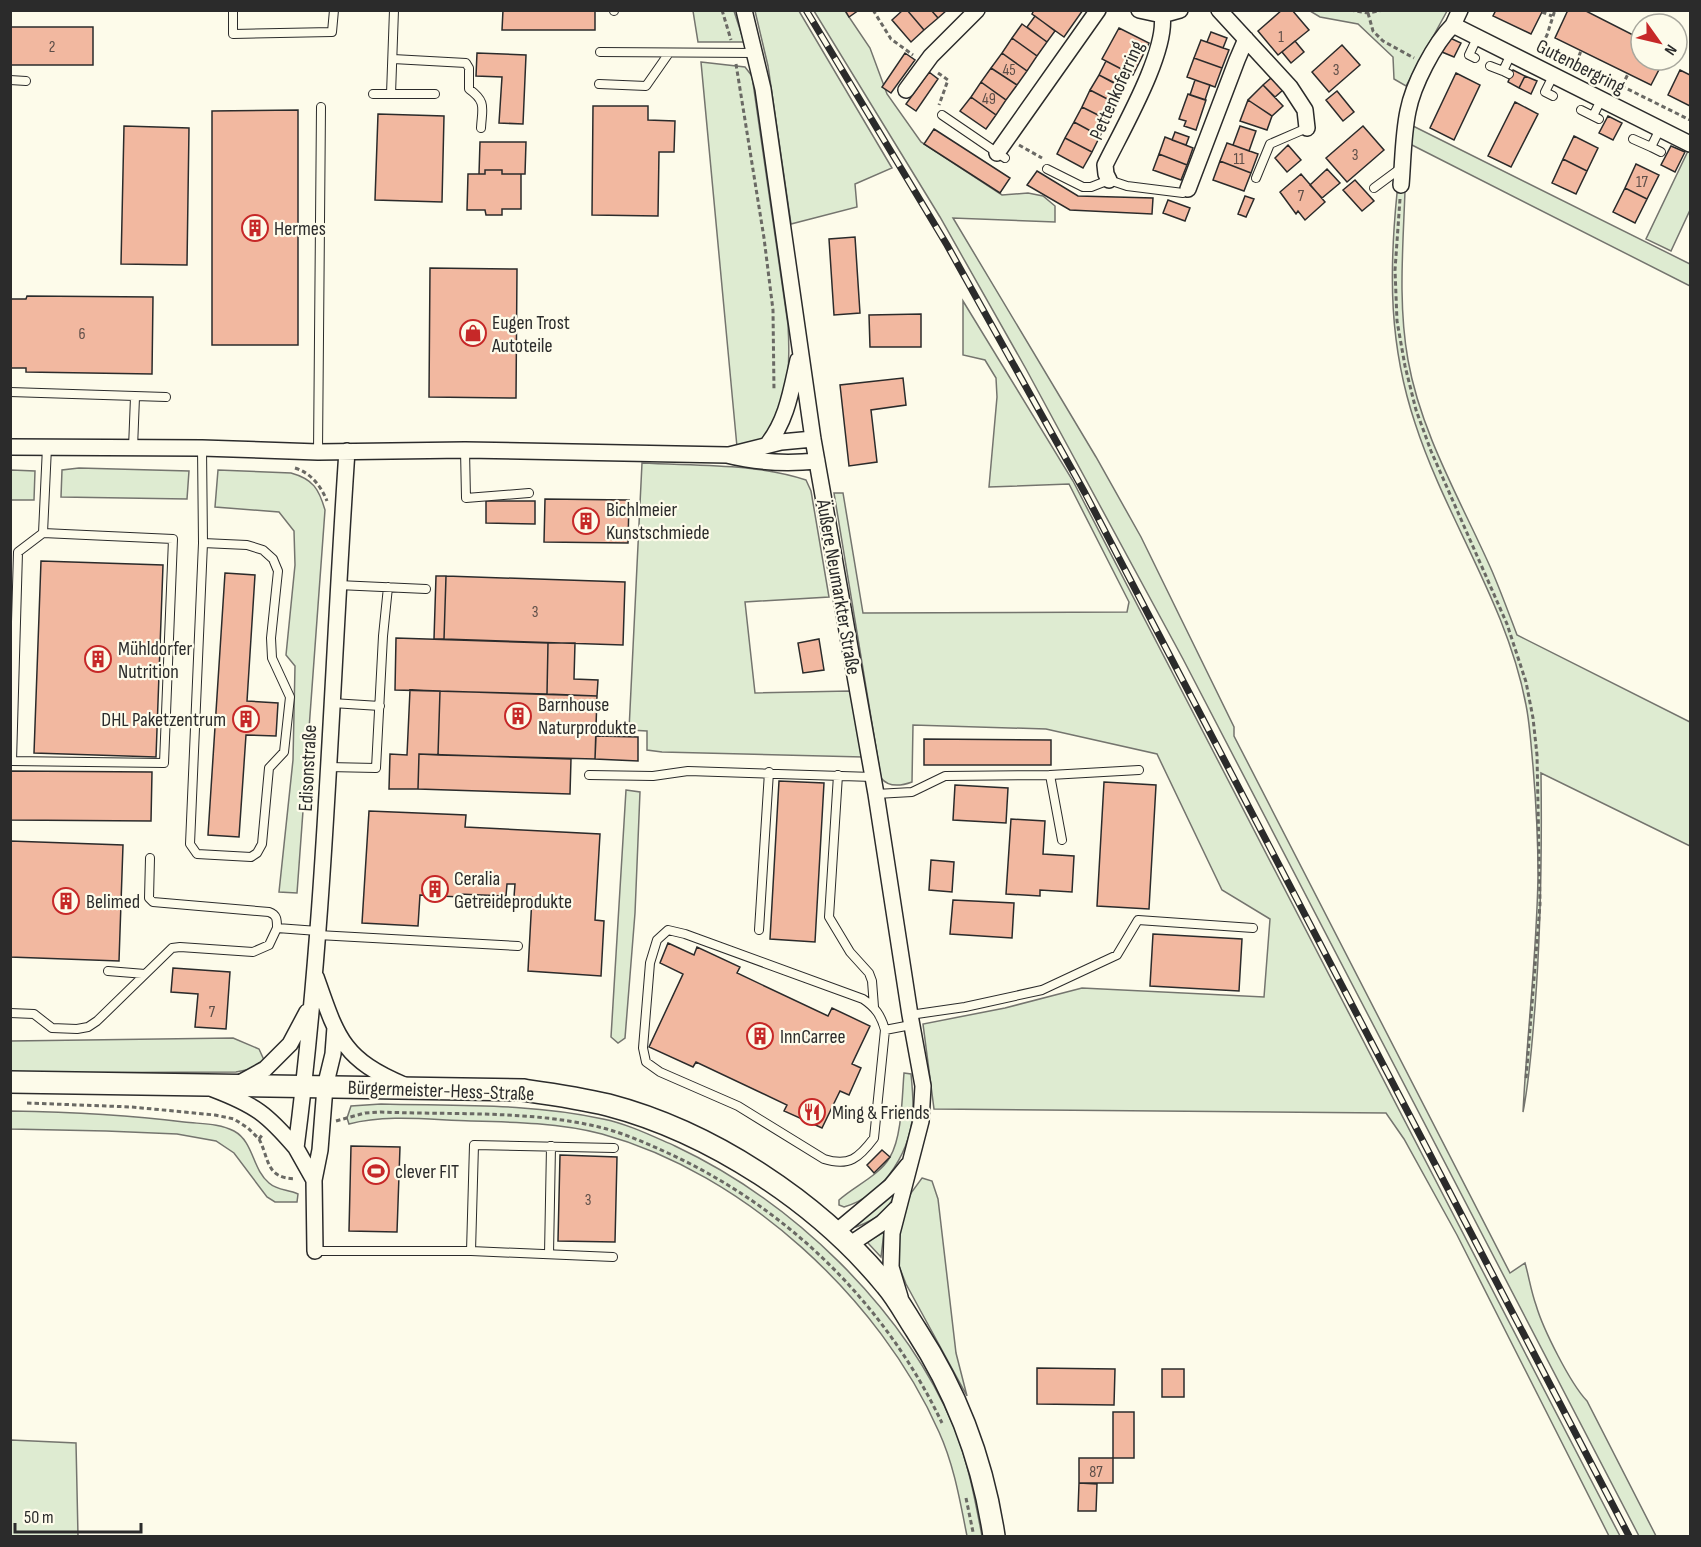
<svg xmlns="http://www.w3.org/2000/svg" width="1701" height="1547" viewBox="0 0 1701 1547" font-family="'Sofia Sans Condensed',sans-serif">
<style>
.green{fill:#deebd1;stroke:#74746e;stroke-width:1.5}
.building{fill:#f2b8a0;stroke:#2b2b2b;stroke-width:1.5}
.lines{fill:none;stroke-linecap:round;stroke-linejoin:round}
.service-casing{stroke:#2b2b2b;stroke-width:10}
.minor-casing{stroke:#2b2b2b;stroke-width:18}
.secondary-casing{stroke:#2b2b2b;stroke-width:24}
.path{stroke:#6a6964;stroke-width:3;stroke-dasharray:4.5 3;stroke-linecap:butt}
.service{stroke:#fdfbea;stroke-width:8}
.minor{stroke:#fdfbea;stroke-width:15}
.secondary{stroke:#fdfbea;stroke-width:21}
.rail-casing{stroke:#2b2b2b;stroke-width:7}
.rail{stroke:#fdfbea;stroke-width:4.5;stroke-dasharray:14;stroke-linecap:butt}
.labels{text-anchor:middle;stroke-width:4.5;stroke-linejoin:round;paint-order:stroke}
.number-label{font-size:16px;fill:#5d4e48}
.street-label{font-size:20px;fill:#2b2b2b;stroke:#fdfbea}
.poi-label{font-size:20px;fill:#2b2b2b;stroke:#fdfbea;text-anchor:start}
</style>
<rect width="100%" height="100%" fill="#fdfbea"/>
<path class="green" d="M693 11H734L744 42H698Z
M755 11H799L892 168 855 184 857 207 791 224 768 66Z
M814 11H845L870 48 887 94 921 142 1002 195 1028 193 1043 196 1055 206V222L953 218 1096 457 1141 537 1234 727V736L1510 1273 1525 1263C1529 1277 1531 1291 1536 1305 1543 1329 1570 1383 1587 1401L1656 1536H1639L1183 659 1026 369 940 217Z
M1310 11H1447L1406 86 1394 79 1393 57 1358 24 1320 17Z
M701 62 745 67 752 76 788 325C790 358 791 421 760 442 754 446 745 446 737 447Z
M1411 125 1690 264V286L1408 143Z
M1688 151 1690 152V210L1671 251 1646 239Z
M1405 191C1403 247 1398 305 1408 360 1421 434 1462 503 1492 571 1501 592 1509 614 1517 635L1690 722V846L1541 773C1542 851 1541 929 1535 1007 1532 1042 1530 1077 1523 1112 1527 1033 1537 954 1538 875 1538 839 1536 802 1533 766 1531 746 1530 725 1526 705 1507 604 1446 519 1415 423 1389 345 1389 274 1397 193Z
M963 301 1073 481 1620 1536H1609L1457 1235 1404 1139 1386 1113 934 1109 923 1024 1005 1008 1082 988 1264 997 1270 919 1222 890 1157 754 1046 729 913 725 912 782C901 786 889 788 881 778L834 493H843L863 613 1127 612 1129 602 1069 484 989 487 997 397 996 378 985 360 963 355Z
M642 463C696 466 754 463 806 480L811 491 829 597 745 602 755 693 850 691 863 757 662 752 647 750V731L629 730Z
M79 468 189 471 187 499 61 497 62 470Z
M11 470 35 471 34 500H11Z
M218 470 291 473C313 479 319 489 325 510L297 893 279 892 293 760 295 666 286 655 295 565 294 531 279 512 215 507Z
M626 790 640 792 635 913 625 1038 618 1043 611 1037Z
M233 1038 259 1049 264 1060 251 1069 236 1072 11 1073V1041Z
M904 1073 911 1074C912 1084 913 1095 913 1106 913 1149 885 1195 844 1207L839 1205V1200C854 1186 879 1176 890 1157 902 1137 902 1097 904 1073Z
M381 1104C455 1106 531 1103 603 1119 628 1124 652 1136 675 1146 792 1201 903 1307 954 1427 968 1462 975 1499 982 1536H967C960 1501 954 1465 939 1432 880 1298 744 1173 602 1134 560 1123 514 1122 471 1121 431 1120 388 1114 349 1124L347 1118 351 1106Z
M11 1111C68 1112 127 1115 184 1122 201 1124 219 1123 234 1131 254 1142 252 1169 269 1183 278 1191 288 1189 298 1194L297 1202H275L267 1197 234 1153 216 1141 177 1134 106 1131 11 1129Z
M922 1178 932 1181 938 1199 956 1353 967 1396 906 1284 897 1261 896 1241 901 1219 911 1193Z
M891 1195 894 1196C888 1212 872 1221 856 1227V1223Z
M884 1232 881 1257 867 1242Z
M11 1440 76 1443 78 1536H11Z"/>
<path class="building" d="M503 10H595V30H502Z
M845 10H859L849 17Z
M903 10H907L924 30 911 42 892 20Z
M907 10H931L938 18 924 30Z
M931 10H947L938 18Z
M1034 10H1083L1064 37 1032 14Z
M1282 10H1292L1309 30 1278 55 1258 31Z
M1496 10H1543L1531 34 1493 16Z
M1568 10H1584L1641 39V60H1664L1651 85 1555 38Z
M1035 16 1055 31 1047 42 1027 27Z
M1022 24 1047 42 1037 56 1012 38Z
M10 27H93V65H10Z
M1119 28 1149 43 1133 75 1102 59Z
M1211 32 1227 38 1223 48 1207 42Z
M1448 37 1461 43 1454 57 1442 52Z
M1012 38 1037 56 1027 71 1002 53Z
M1201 40 1229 50 1222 68 1194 58Z
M1295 41 1304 52 1291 63 1282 52Z
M1342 45 1360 65 1329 92 1312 72Z
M477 53 526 55 523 124 499 123 502 77 476 76Z
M905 53 915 60 891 93 882 87Z
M1002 53 1027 71 1017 85 991 68Z
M1194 58 1222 68 1215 87 1187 77Z
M1106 61 1129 73 1121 87 1099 75Z
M991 68 1017 85 1006 100 981 82Z
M1513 70 1525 76 1519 88 1508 82Z
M1680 70 1690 75V106L1668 95Z
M929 72 938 79 916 111 906 104Z
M1456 73 1480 85 1454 140 1430 128Z
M1099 75 1125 88 1117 104 1090 90Z
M1525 76 1537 81 1531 94 1519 88Z
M1271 78 1283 90 1275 97 1263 85Z
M1195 80 1210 85 1205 100 1190 95Z
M981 82 1006 100 996 115 971 97Z
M1263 85 1283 106 1272 116 1248 100Z
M1090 90 1117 104 1108 120 1082 107Z
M1337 91 1354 112 1343 121 1326 100Z
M1188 94 1206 100 1196 130 1184 126 1186 121 1179 119Z
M971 97 996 115 986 129 960 111Z
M1248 100 1272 116 1267 130 1240 121Z
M1515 102 1538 114 1511 167 1488 156Z
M593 106H648V120L675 121 674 152H659L658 216 592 215Z
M1082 107 1108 120 1100 136 1074 122Z
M298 110V345H212V111Z
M378 114 444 116 442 202 375 200Z
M1608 116 1622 123 1613 140 1599 133Z
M1074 122 1100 136 1092 152 1065 138Z
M124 126 189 128 187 265 121 264Z
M1240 126 1256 131 1249 151 1233 145Z
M1363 126 1384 150 1347 182 1326 158Z
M934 129 1010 178 1000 193 924 144Z
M1175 132 1189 137 1186 145 1172 140Z
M1574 136 1598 148 1587 171 1563 159Z
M1165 137 1193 148 1187 165 1159 154Z
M1065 138 1092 152 1083 168 1057 154Z
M480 142H526L525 174H502V170H485V174H479Z
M1227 143 1258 154 1251 173 1220 161Z
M1288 145 1301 160 1287 172 1275 158Z
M1671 146 1685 152 1675 172 1661 165Z
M1159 154 1187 165 1181 180 1153 170Z
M1563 159 1587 171 1576 194 1552 183Z
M1220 161 1251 173 1244 191 1213 180Z
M1636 164 1659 175 1647 199 1625 188Z
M1327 169 1340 183 1322 198 1310 185Z
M485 170H502V174H521V209H502V215H486L485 210H467L468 174H485Z
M1037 171 1078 196 1153 198 1152 214 1070 210 1027 185Z
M1301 174 1325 202 1305 220 1298 211 1296 214 1280 192Z
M1355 180 1374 201 1362 211 1343 190Z
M1625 188 1647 199 1635 223 1613 212Z
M1245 196 1254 199 1246 217 1238 214Z
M1168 200 1190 208 1185 221 1163 213Z
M855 237 860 313 834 315 829 239Z
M430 268 517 269 516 398 429 397Z
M27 296 153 297 152 374 26 372V368H10V299H26Z
M921 314V347H870L869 315Z
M903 378 906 405 871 410 877 462 849 466 840 385Z
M545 499 629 500 628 543 544 542Z
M486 501H535V524L486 523Z
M41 561 163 565 156 757 34 753Z
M225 573 255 575 247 701 278 703 276 736 246 735 239 837 208 835Z
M436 576H446L444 639H434Z
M446 576 625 582 623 645 444 639Z
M396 638 548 643 547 694 395 690Z
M819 639 824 670 803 673 798 643Z
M548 643H575L574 679 598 680 597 696 547 694Z
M410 690 440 691 438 755 419 754 418 789H389L390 754 407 755Z
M440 691 597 696 595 759 438 755Z
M596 736 638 737V761L595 759Z
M924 739 1051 740V765H924Z
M419 754 571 759 570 794 418 789Z
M10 771 152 772 151 821 10 820Z
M779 781 824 783 815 942 770 939Z
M1104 782 1156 785 1149 909 1097 906Z
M955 785 1008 788 1006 823 953 820Z
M369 811 466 815 465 827 600 834 595 920 604 921 601 976 528 971 532 897H514L515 884H507L506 896 459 894 460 897 420 895 418 926 362 923Z
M1011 819 1045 821 1043 854 1074 856 1072 892 1040 890V896L1006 894Z
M10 841 123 845 119 961 10 957Z
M931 860 954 862 952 892 929 890Z
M953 900 1014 903 1012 938 950 934Z
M1153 934 1242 939 1239 991 1150 986Z
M668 943 694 955 697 947 740 967 737 973 828 1016 832 1008 870 1026 852 1064 861 1068 849 1095 840 1091 822 1128 784 1111 787 1105 696 1062 693 1067 649 1047 683 974 660 963Z
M173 968 230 972 226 1029 195 1027 198 994 171 992Z
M351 1146 400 1147 397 1232 349 1231Z
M882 1150 890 1157 874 1173 867 1165Z
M560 1155 617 1157 615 1242 558 1241Z
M1037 1368 1115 1369 1114 1405 1037 1404Z
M1162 1369H1184V1397H1162Z
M1113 1412H1134V1458H1113Z
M1079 1458H1113V1483H1079Z
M1079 1483 1097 1484 1096 1511H1078Z"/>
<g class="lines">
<defs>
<path id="service" d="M233 10V34L332 32 334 10
M614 10V11
M600 52 755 53
M1475 58 1469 55 1477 38
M393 59 466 63 469 68V89C487 102 482 108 481 128
M1490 66 1503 71
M1509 74 1503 71 1511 54
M1553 76 1545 92 1553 96
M10 80 26 81
M599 84 646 86 669 53
M373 94H435
M391 94 394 10
M1581 110 1593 116
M942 115 1005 158
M1599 119 1593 116 1601 100
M1660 129 1651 147 1661 152
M1633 139 1651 147
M1047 169 1083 187H1091L1109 180 1127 186 1183 193 1188 189
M1256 178 1270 144 1307 128
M1374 188 1401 168
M10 392 166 397
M133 448 135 397
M202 448 203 543 190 844 197 854 251 857 257 853 262 844 269 768 284 752 290 697 272 658 271 638 278 571 273 559 263 550 247 545 203 543
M465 450 466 498 529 493
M318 452 321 107
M43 533 173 539 164 763 12 761 18 552 43 533 47 447
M338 585 426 589
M332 703 380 706
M328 767 376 768 383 636 388 587
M589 775 653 776 688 771 873 777
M838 775 829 917 850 952 869 973 872 981 874 1007
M1050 775 1139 770
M876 794 912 792 945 776 1050 775 1062 840
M150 858 149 898 153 902 269 912C277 915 277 919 277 928L318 931
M759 930 769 772
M318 935 518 946
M108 971 145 974
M10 1013 34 1014 52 1028 77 1029 88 1027 97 1021 172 948 180 947 253 952 269 945 277 928
M910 1015 965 1007 1042 990 1117 955 1138 920 1253 928
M885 1030 874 1138C859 1158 849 1167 824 1159L738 1106 660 1072 646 1062 643 1048 650 963 657 940 668 930 685 934 863 999C875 1007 881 1015 885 1030L911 1025
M315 1251H471L613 1257
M471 1251 474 1145 614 1148
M549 1254 551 1146"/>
<path id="minor" d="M744 10 763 89 813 439 876 794 910 1015 923 1086 921 1121 892 1233 891 1267 900 1297
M1139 10 1162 15 1180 10
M1219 10 1290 87 1305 110 1307 128
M1460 10 1453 25 1690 144
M906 90 931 56 977 10
M997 153 1098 10
M1109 180 1106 174 1105 165C1122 130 1168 51 1162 15
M1401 185C1403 161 1403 135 1408 111 1413 85 1434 44 1453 25
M1188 189 1237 60 1246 39
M767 445C787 420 791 391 798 360
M10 447 202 448 318 452 465 450 727 455C758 463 785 464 817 461
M729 455 781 442 813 439
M316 977C337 1037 342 1059 404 1085
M236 1085 265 1069 290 1044 307 1012
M213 1089C255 1105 267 1114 296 1148
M314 1180 296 1148C326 917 331 683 347 451
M836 1232 891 1186 908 1165
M849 1245 882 1223 896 1209
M315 1251 314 1180 320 1150 325 1087 333 1054 335 1027"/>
<path id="secondary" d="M10 1082 523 1090C551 1094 580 1098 608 1105 711 1132 818 1202 886 1285 898 1299 906 1315 916 1330 957 1393 983 1462 994 1536"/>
</defs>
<use href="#service" class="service-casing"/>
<use href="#minor" class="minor-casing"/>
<use href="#secondary" class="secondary-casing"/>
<path class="path" d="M722 10 731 40
M873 10 891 39 913 55
M1350 10 1368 13 1383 10
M1542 12 1552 16
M1368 13 1373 31 1383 41 1414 58
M1539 51 1547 35 1555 10
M1546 53 1559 55 1690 120
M1576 63 1581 51
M736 64 764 238 773 310 774 391
M938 73 948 80 939 105
M1622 86 1628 74
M1019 145 1042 158
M1400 199 1395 270 1397 321 1405 366 1416 410 1431 451 1507 624 1526 682 1533 718 1537 755 1540 904 1526 1079
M295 468C311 473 321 486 327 501
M27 1103 132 1107 215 1115 234 1119 248 1128 259 1139 263 1134
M336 1121 365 1113 381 1112C453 1115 533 1110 603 1128 626 1134 648 1144 670 1154 789 1209 886 1305 942 1423
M259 1139C270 1160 265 1178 296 1179
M966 1498 973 1532"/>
<use href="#service" class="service"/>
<use href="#minor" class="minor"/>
<use href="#secondary" class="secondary"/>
<defs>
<path id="rail" d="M806 10 947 245 1085 493 1629 1536"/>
</defs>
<use href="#rail" class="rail-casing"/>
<use href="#rail" class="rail"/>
</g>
<defs>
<symbol id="building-ring" viewBox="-11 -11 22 22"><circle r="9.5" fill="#fdfbea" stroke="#c62828" stroke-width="1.5"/><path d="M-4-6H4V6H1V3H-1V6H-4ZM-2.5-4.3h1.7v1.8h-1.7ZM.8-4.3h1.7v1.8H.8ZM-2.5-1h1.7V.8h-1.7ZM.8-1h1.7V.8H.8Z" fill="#c62828"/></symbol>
<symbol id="shop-ring" viewBox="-11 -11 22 22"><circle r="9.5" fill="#fdfbea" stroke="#c62828" stroke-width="1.5"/><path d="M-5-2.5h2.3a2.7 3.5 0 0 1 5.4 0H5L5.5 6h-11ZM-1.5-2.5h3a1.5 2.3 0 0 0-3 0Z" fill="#c62828"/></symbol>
<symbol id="restaurant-ring" viewBox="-11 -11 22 22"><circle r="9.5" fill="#fdfbea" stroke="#c62828" stroke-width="1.5"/><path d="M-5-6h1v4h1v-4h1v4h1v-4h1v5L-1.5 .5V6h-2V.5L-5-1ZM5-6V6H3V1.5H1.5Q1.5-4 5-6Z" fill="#c62828"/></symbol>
<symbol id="stadium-ring" viewBox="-11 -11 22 22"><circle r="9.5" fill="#fdfbea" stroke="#c62828" stroke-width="1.5"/><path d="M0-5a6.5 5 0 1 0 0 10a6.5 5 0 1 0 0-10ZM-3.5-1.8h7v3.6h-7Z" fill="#c62828"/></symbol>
</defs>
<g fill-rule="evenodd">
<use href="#building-ring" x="240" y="213" width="30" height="30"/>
<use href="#shop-ring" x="458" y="318" width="30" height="30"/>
<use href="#building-ring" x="571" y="506" width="30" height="30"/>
<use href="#building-ring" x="83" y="644" width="30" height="30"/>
<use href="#building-ring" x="503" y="701" width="30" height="30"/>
<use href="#building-ring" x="231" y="704" width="30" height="30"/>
<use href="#building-ring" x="420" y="874" width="30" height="30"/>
<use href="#building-ring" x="51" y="886" width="30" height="30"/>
<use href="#building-ring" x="745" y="1021" width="30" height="30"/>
<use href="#restaurant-ring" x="797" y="1097" width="30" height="30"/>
<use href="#stadium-ring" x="361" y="1156" width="30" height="30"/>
</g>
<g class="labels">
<g class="number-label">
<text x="1281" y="42">1</text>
<text x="52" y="52">2</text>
<text x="1009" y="75">45</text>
<text x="1336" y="75">3</text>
<text x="989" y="104">49</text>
<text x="1355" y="160">3</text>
<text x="1239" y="164">11</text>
<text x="1642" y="187">17</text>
<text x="1301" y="201">7</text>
<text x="82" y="339">6</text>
<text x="535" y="617">3</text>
<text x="212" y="1017">7</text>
<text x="588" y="1205">3</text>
<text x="1096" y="1477">87</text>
</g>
<g class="street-label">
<text transform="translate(1581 66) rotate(27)" y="7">Gutenbergring</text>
<text transform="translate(1116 90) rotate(-66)" y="7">Pettenkoferring</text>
<text transform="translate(839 587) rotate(80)" y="7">Äußere Neumarkter Straße</text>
<text transform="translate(307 768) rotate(-87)" y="7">Edisonstraße</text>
<text transform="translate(441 1090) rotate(2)" y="7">Bürgermeister-Hess-Straße</text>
</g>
<g class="poi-label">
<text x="274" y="235">Hermes</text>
<text x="492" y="329">Eugen Trost<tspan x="492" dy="23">Autoteile</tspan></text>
<text x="606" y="516">Bichlmeier<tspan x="606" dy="23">Kunstschmiede</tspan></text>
<text x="118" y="655">Mühldorfer<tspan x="118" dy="23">Nutrition</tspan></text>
<text x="538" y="711">Barnhouse<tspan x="538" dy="23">Naturprodukte</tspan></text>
<text x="226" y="726" text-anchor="end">DHL Paketzentrum</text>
<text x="454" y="885">Ceralia<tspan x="454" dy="23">Getreideprodukte</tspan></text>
<text x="86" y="908">Belimed</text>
<text x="780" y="1043">InnCarree</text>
<text x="832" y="1119">Ming &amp; Friends</text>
<text x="395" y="1178">clever FIT</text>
</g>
</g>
<rect width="1701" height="1547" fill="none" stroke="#2b2b2b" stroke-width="24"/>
<g transform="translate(1659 42) rotate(124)"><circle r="28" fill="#fdfbea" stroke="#a9a89e" stroke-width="1.5"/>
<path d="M0-4.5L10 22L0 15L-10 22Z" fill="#c62828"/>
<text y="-9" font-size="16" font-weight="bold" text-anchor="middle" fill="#2b2b2b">N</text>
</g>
<path d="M15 1523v9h126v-9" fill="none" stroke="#2b2b2b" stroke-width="3"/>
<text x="24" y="1523" font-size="18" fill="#2b2b2b" stroke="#fdfbea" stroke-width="4.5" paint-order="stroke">50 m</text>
</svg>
